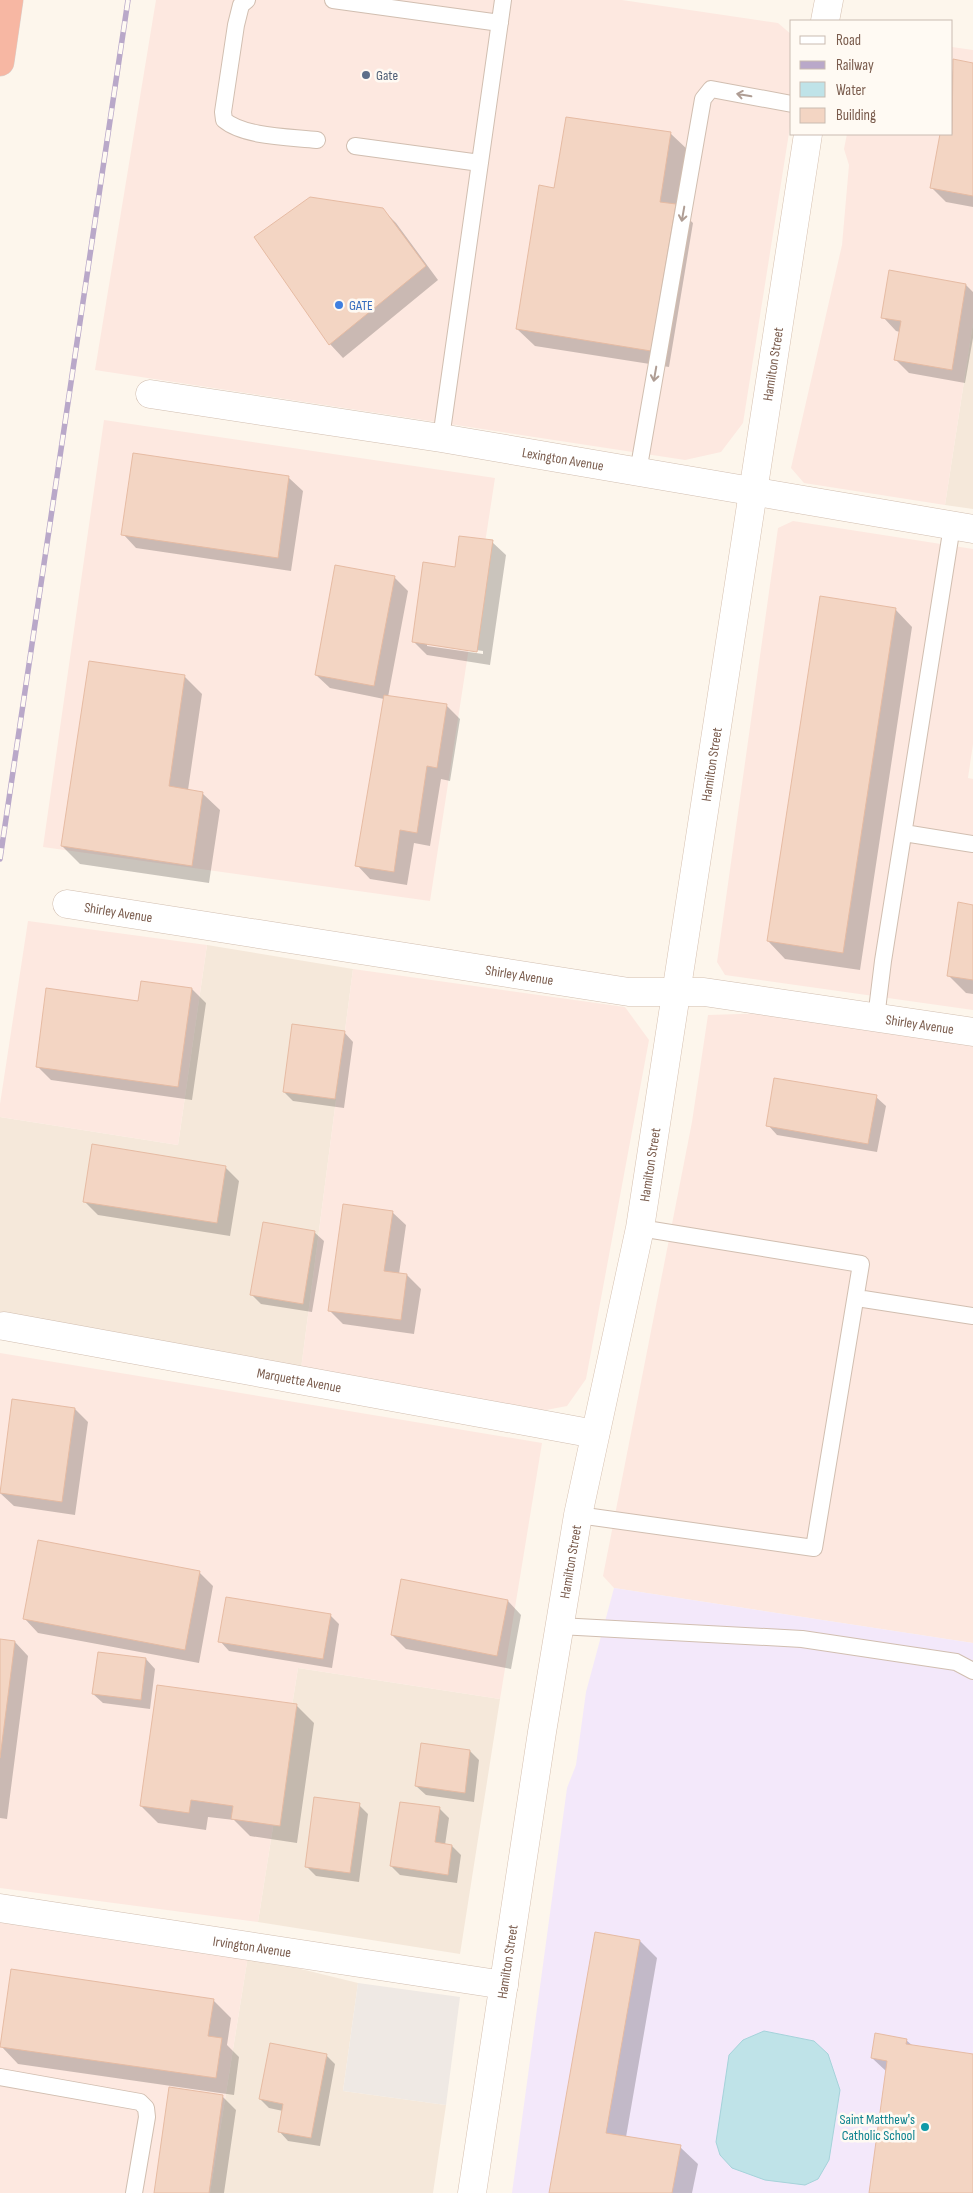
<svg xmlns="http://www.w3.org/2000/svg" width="973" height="2193" viewBox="0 0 973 2193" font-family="'Sofia Sans Condensed',sans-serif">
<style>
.residential{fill:#f5e8da}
.commercial{fill:#fde8e0}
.industrial{fill:#efe9e4}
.education{fill:#f3e8fa}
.water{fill:#bfe3e8;stroke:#a5d3da}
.shadow{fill:#0003;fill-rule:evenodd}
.building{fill:#f3d5c3;stroke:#e6bba3}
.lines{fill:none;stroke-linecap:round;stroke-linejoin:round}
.lane-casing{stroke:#d1beb0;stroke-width:18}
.street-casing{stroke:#d1beb0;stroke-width:29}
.secondary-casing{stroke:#d6c0b0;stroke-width:29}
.highway-casing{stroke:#dad1cd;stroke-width:29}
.lane{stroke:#fff;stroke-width:16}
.street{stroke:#fff;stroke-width:28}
.secondary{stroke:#fff;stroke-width:28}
.highway{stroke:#f7b7a3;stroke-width:28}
.rail-casing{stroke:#b9a8c9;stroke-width:5.5}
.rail{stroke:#fffaf3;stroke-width:4;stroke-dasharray:11;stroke-linecap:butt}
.oneway{stroke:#af9d94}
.service-dot{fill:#5c6f8a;stroke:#fffaf3;stroke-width:2}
.shop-dot{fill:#3f7fe0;stroke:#fffaf3;stroke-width:2}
.culture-dot{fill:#0f9aa8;stroke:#fffaf3;stroke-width:2}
.labels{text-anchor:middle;stroke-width:5;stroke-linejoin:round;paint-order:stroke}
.service-label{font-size:14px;fill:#4e5e75;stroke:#fffaf3;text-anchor:start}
.shop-label{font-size:14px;fill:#366cbe;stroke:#fffaf3;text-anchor:start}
.street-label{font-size:14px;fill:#7a5c4d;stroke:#fffaf3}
.culture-label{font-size:14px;fill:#0d838f;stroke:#fffaf3;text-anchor:end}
</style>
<rect width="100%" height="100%" fill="#fdf6ec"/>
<path class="residential" d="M973 323V509L945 505Z
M207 945 353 969 301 1369 0 1318V1117L178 1145Z
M298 1668 500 1699 460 1954 258 1922Z
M248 1956 358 1983 343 2091 446 2105 433 2193H210Z"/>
<path class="commercial" d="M156 0H622L778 23 792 35V114L743 423 721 452 685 460 95 370Z
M952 47 973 50V323L945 505 804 483 791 468 842 245 849 165 844 149 847 134H952Z
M104 420 495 478 430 901 43 847Z
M793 521 973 549V744L968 778 973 779V1010L725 975 717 962 778 528Z
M28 921 207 945 178 1145 0 1117V1104Z
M353 969 625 1007 649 1040 586 1379 567 1406 541 1411 301 1369Z
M769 1013 973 1044V1643L614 1588 603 1576 692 1122 708 1015Z
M0 1353 542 1443 500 1699 298 1668 258 1922 0 1888Z
M0 1920 248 1956 210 2193H0Z"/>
<path class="industrial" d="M358 1983 460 1997 446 2105 343 2091Z"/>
<path class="education" d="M614 1588 973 1643V2193H512L567 1788 576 1765 586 1692Z"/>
<path class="water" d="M764 2031 814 2041 828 2054 840 2090 829 2160 818 2179 805 2185 765 2180 732 2168 720 2155 716 2142 729 2055 743 2040Z"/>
<path class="shadow" d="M954 61 973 64V207L946 202 932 188 941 134H952V76Z
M670 133 688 150 678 209 693 223 669 367 535 346 517 329 555 189Z
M382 209 396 223 438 280 343 358 330 344Z
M890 272 966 285 973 292V338L965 383 909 373 896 360 900 332 896 331 883 317Z
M134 454 289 478 303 491 291 571 136 548 123 534Z
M492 542 506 555 490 665 427 655 414 642 456 568ZM427 643 483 651V654L427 646Z
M394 577 408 591 388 697 446 705 460 719 450 781 441 779 430 846 414 843 407 885 370 879 357 865 384 699 330 688 316 675Z
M895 609 912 627 860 970 785 959 768 941Z
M185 677 202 694 188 790 202 793 220 810 209 883 80 864 62 846Z
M973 906V994L966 993 948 975Z
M142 982 192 989 206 1003 192 1100 51 1080 37 1066 139 1003Z
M344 1032 353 1042 344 1108 293 1101 284 1092Z
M876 1097 886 1106 877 1152 777 1135 768 1125Z
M225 1167 239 1181 230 1236 98 1215 85 1202Z
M392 1212 406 1225 399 1274 407 1275 421 1289 414 1334 343 1324 329 1310Z
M314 1232 324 1241 312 1312 261 1304 251 1294Z
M75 1409 88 1422 75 1515 14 1506 0 1493Z
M199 1572 213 1586 199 1663 38 1633 25 1619Z
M508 1601 521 1615 511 1669 406 1649 392 1635Z
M330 1615 339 1624 332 1668 229 1651 220 1641Z
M0 1641 15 1642 28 1656 7 1819 0 1818Z
M99 1653 146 1659 155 1669 150 1709 103 1703 93 1694Z
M297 1706 314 1723 297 1843 250 1836 234 1820 208 1817 206 1830 158 1823 141 1806Z
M470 1751 479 1760 474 1802 426 1795 416 1786Z
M359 1805 368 1814 359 1882 316 1876 307 1867Z
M440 1809 449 1818 445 1845 452 1846 461 1855 457 1883 400 1875 391 1866Z
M596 1933 640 1941 657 1958 626 2137 680 2147 698 2164 692 2193H550Z
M213 2000 231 2018 227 2045 239 2057 234 2095 18 2064 1 2046Z
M906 2040 913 2046 973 2055V2193H870L887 2072 872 2058Z
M326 2055 335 2064 320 2146 288 2141 279 2131 283 2111 269 2108 260 2099Z
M222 2096 236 2110 224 2193H155Z"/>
<path class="building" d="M953 59 973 63V196L930 188 940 134H952Z
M566 117 671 132 660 202 676 204 651 351 516 329 539 185 554 188Z
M310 197 383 208 426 266 329 345 254 237Z
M889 270 966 284 952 370 894 360 901 321 881 318Z
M133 453 289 476 278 558 121 535Z
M459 536 493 540 477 652 412 642 423 562 455 567Z
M335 565 395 576 374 686 315 675Z
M820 596 896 608 843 953 767 941Z
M89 661 185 675 169 786 203 792 192 866 61 846Z
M384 695 447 704 437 768 427 766 417 833 400 830 394 872 355 866Z
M958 902 973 905V980L947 976Z
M141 981 192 988 178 1087 36 1067 46 988 138 1001Z
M292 1024 345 1031 335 1099 283 1092Z
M774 1078 877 1095 868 1144 766 1126Z
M92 1144 226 1166 217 1223 83 1202Z
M343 1204 393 1211 384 1271 407 1274 401 1320 328 1311Z
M263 1222 315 1231 303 1304 250 1295Z
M12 1399 75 1408 62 1502 0 1493Z
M38 1540 200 1571 185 1650 23 1619Z
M401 1579 508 1600 497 1656 391 1635Z
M226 1597 331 1614 323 1659 218 1642Z
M0 1639 15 1641 0 1758Z
M98 1652 146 1658 141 1700 92 1694Z
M157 1685 297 1704 280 1826 231 1819 233 1806 191 1800 189 1813 140 1806Z
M421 1743 470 1750 465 1793 415 1786Z
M314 1797 360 1803 350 1873 305 1867Z
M400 1802 440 1807 435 1842 452 1845 448 1875 390 1866Z
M595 1932 640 1940 606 2133 681 2145 672 2193H549Z
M11 1969 214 1999 208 2036 222 2038 216 2078 0 2047Z
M875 2033 907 2039 906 2044 973 2054V2193H869L887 2061 871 2058Z
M270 2043 327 2054 311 2138 278 2132 283 2104 259 2099Z
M169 2087 223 2095 209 2193H154Z"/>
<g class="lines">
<defs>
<path id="lane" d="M247 0 241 5 236 25 223 112 224 120C244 137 291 137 317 140
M333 0 500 23
M355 146 480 163
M441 438 503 0
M638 472 703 99 711 89 792 104
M904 833 973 844
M876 1018 883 961 952 526
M857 1298 973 1316
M578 1515 814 1548 861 1264 640 1228
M559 1626 802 1639 956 1662 973 1671
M0 2077 140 2102 146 2108 147 2117 134 2193"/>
<g id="street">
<path id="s1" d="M150 394 441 438 973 529"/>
<path id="s2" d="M67 904 629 992H704L973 1032"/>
<path id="s3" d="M4 1326 595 1434"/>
<path id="s4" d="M0 1908 504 1985"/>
</g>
<g id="secondary">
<path d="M825 21 829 0"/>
<path id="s5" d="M472 2193 542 1732 578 1515 640 1228 808 134"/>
</g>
<path id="highway" d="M0 62 9 0"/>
</defs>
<use href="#lane" class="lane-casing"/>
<use href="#street" class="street-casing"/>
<use href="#secondary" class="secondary-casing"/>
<use href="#highway" class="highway-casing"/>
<use href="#lane" class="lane"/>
<use href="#street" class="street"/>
<use href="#secondary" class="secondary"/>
<use href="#highway" class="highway"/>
<defs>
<path id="rail" d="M0 859 128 0"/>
</defs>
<use href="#rail" class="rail-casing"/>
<use href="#rail" class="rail"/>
</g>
<defs><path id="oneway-shaft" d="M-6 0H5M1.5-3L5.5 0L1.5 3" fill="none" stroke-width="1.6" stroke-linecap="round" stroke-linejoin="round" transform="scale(1.25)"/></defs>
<g class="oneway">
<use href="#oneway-shaft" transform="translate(744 95) rotate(-170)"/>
<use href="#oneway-shaft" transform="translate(683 214) rotate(100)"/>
<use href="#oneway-shaft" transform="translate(655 374) rotate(100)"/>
</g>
<circle class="service-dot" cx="366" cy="75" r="5"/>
<circle class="shop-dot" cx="339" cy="305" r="5"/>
<circle class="culture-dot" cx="925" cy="2127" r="5"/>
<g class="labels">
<g class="service-label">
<text x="376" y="80">Gate</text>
</g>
<g class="shop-label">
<text x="349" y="310">GATE</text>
</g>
<g class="street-label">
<text dy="5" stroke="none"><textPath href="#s5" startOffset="1854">Hamilton Street</textPath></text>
<text dy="5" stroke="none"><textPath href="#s1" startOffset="418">Lexington Avenue</textPath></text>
<text dy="5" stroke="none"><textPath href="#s5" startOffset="1449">Hamilton Street</textPath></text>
<text dy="5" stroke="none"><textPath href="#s2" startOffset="52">Shirley Avenue</textPath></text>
<text dy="5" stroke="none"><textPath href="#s2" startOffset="458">Shirley Avenue</textPath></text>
<text dy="5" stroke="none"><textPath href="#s2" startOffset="862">Shirley Avenue</textPath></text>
<text dy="5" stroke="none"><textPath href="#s5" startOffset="1044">Hamilton Street</textPath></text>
<text dy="5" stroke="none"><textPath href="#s3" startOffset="300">Marquette Avenue</textPath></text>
<text dy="5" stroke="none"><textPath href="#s5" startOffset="639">Hamilton Street</textPath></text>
<text dy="5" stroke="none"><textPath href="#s4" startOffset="255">Irvington Avenue</textPath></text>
<text dy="5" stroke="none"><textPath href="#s5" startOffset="234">Hamilton Street</textPath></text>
</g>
<g class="culture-label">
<text x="915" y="2124">Saint Matthew's<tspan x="915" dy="16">Catholic School</tspan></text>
</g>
</g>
<rect x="790" y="20" width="162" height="115" fill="#fffaf3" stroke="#cabbb1"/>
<rect x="800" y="36" width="25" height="8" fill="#ffffff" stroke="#cabbb1"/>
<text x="836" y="45" font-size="15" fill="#7a5c4d">Road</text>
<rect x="800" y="61" width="25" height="8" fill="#b9a8c9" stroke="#cabbb1"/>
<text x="836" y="70" font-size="15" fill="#7a5c4d">Railway</text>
<rect x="800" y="82" width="25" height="15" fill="#bfe3e8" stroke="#cabbb1"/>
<text x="836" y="95" font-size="15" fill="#7a5c4d">Water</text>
<rect x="800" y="108" width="25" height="15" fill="#f3d5c3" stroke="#cabbb1"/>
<text x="836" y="120" font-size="15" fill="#7a5c4d">Building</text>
</svg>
